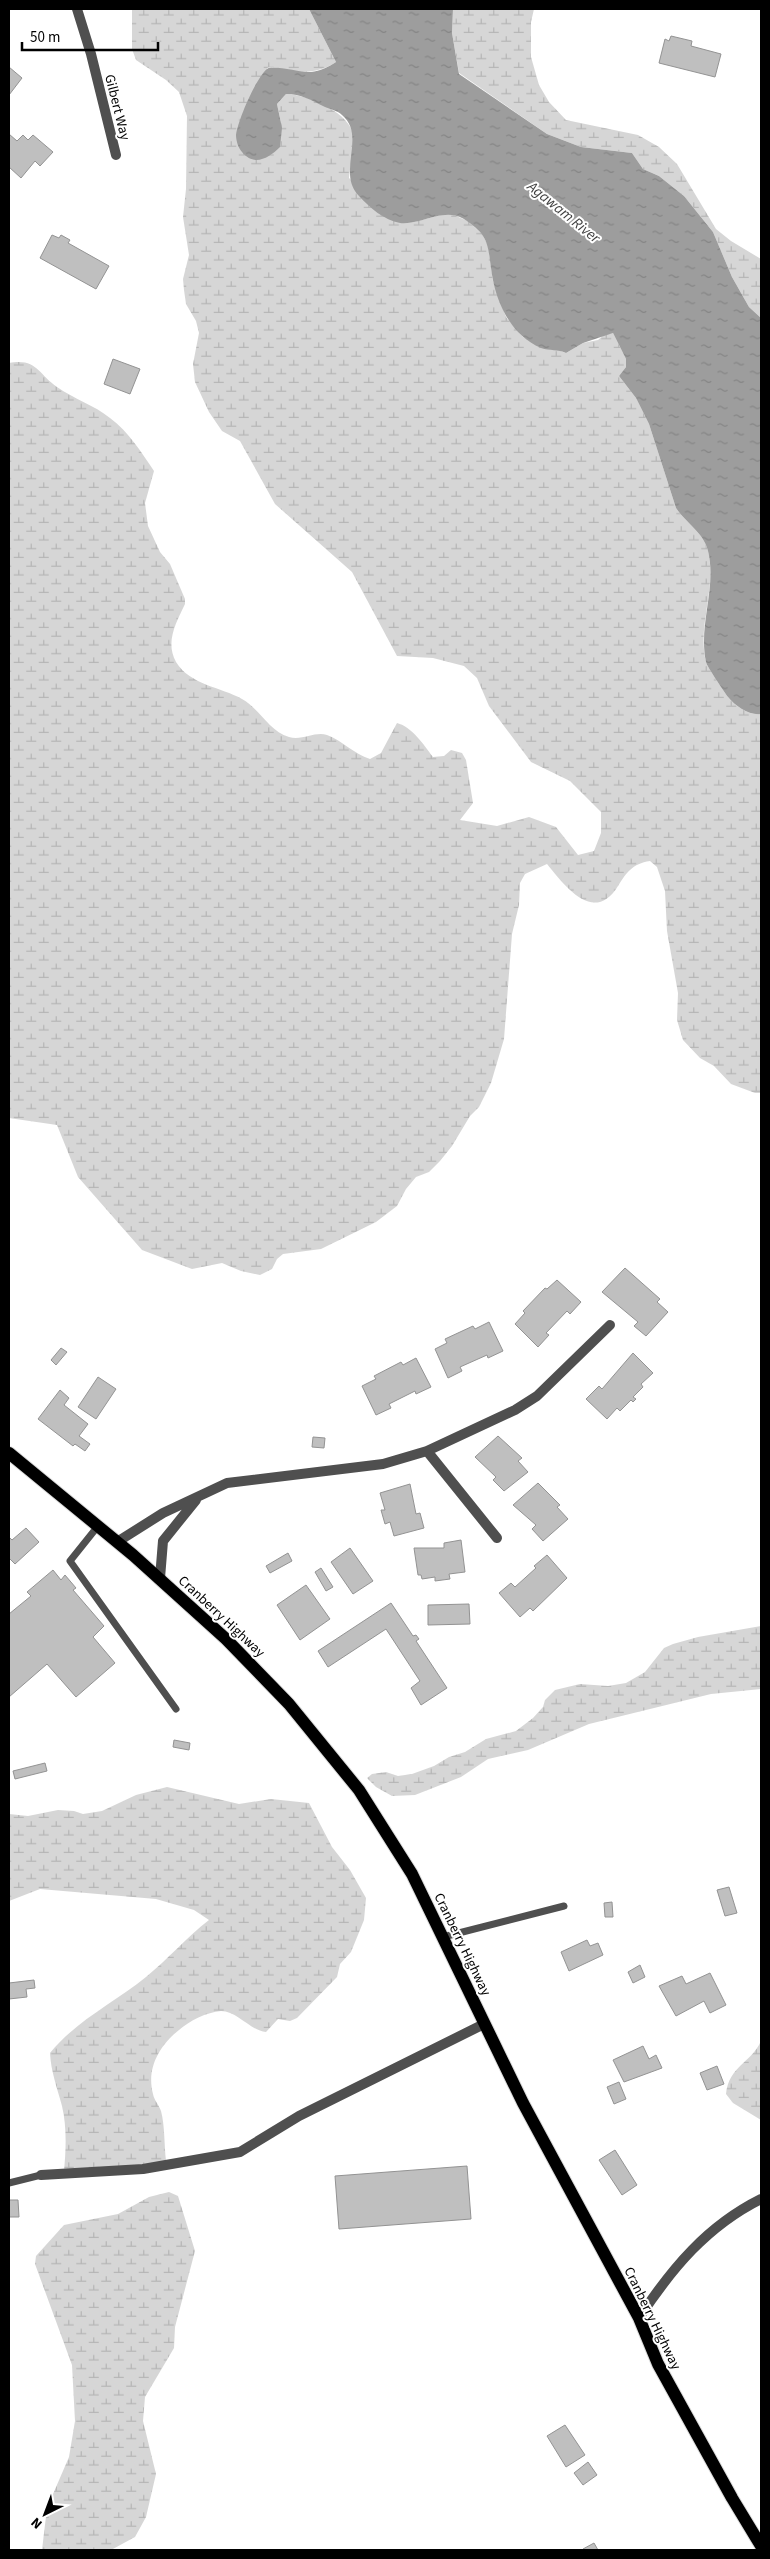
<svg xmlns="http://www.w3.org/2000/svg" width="770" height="2559" viewBox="0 0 770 2559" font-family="'Source Sans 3',sans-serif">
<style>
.wetland{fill:url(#wetland-marsh)}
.water{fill:url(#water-ripples)}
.building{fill:#bfbfbf;stroke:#939393}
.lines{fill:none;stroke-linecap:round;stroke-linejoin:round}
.primary-casing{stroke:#dbdbdb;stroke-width:14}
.service{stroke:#4f4f4f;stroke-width:7}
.minor{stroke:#4f4f4f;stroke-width:10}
.primary{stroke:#000;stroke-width:12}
.labels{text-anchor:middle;stroke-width:4;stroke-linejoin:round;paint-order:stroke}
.street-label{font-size:14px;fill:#000;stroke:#fff}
.water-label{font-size:15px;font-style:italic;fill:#3e3e3e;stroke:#fff}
</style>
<defs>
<pattern id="wetland-marsh" width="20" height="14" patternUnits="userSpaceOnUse" patternTransform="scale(1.25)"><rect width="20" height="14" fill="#d6d6d6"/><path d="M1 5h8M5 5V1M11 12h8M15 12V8" fill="none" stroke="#b6b6b6"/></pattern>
<pattern id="water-ripples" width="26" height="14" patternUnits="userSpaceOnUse" patternTransform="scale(1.25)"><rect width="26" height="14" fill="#9d9d9d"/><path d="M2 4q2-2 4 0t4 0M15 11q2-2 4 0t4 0" fill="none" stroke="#858585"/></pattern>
</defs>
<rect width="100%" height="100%" fill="#fff"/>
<path class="wetland" d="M132 9H309L336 62C321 72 304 74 286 70 280 69 274 65 267 68L282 128 277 104 286 94C305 94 346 111 352 131 355 140 350 167 349 178L400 223H410L449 213 468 221 482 234 488 245 493 281 506 317 523 337 566 353 583 343 598 340 605 334 613 333 626 359V367L619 376 636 398 649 424 676 508C686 523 704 533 708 551 717 588 697 625 706 662 706 665 725 693 728 697 735 706 750 716 761 714V1093H755L731 1084 714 1066 700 1058 683 1040 677 1020 678 993 667 931 665 891 657 867 650 861C632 864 627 872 618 886 594 925 565 886 547 864L525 874 520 883 519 905 512 934 504 1039 491 1083 479 1107 470 1116 452 1146 440 1161 429 1172 416 1177 406 1189 397 1206 376 1222 321 1249 283 1254 277 1259 272 1269 260 1275 241 1271 222 1263 192 1269 142 1250 78 1177 57 1125 9 1118V363C37 358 38 374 57 387 74 399 94 405 110 418 129 432 141 452 154 471L145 503 148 526 160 552 170 564 185 599V604C176 623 165 642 176 662 190 685 221 687 242 699 259 708 269 731 289 737 302 741 315 731 327 735 343 741 354 754 370 759L381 753 397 723C412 727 424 745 433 757L444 756 451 750 462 753 466 760 473 803 460 820 497 826 529 817 556 827 578 855 594 851 601 833V812L570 781 531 762 489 706 477 678 464 666 433 658 397 656 352 572 275 504 240 441 222 431 209 412 195 382 193 364 199 333 196 321 186 304 184 290 183 279 189 255 183 217 186 189 187 116 179 92 166 80 136 60 132 49Z
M453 9H534L531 22V57L539 85 549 102 566 120 638 135 659 147 677 164 716 229 731 241 761 259V318L749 307 732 277 713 232 684 196 659 176 643 169 632 153 581 147 547 134 459 73 452 33Z
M761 1626V1689L711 1694 589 1724 528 1750 488 1759 461 1777 415 1795 392 1796 376 1787 367 1778 372 1774 386 1772 398 1776 412 1774 434 1766 449 1757 465 1752 486 1739 516 1731 533 1718 543 1707 545 1700 555 1690 580 1684 608 1686 626 1683 645 1672 664 1648 673 1644 698 1637Z
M167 1787 239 1804 271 1799 309 1803 332 1847 350 1870 366 1898 364 1920 351 1952 340 1964 337 1977 297 2018 290 2021 278 2019 266 2032C251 2031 237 2011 221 2011 207 2012 189 2021 179 2030 160 2045 146 2068 153 2094 154 2100 159 2105 161 2111 165 2126 164 2145 166 2161L164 2165 64 2171C66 2150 67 2127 62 2106 57 2087 51 2072 50 2053 77 2020 114 2003 146 1977 168 1959 187 1937 209 1920L194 1910 156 1899 40 1889 9 1901V1814L28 1816 58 1810 74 1811 83 1814 102 1811 136 1795Z
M761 2041V2120L733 2103 726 2094C729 2066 751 2063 761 2041Z
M169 2192 178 2196 195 2251 175 2327 174 2348 145 2397 143 2421 156 2474 146 2517 135 2537 111 2550H42L47 2508 69 2457 75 2421 72 2365 35 2264 36 2256 64 2225 118 2214 149 2197Z"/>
<path class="water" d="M309 9H453L452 33 459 74 547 134 581 147 632 153 643 169 659 176 684 196 713 232 732 277 749 307 761 318V714C750 716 735 706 728 697 725 693 706 665 706 662 698 625 717 588 708 551 704 533 686 523 676 508L649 424 636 398 619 376 626 367V359L613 333 583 343 566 353C558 349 550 351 541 348 509 334 495 300 491 268 489 255 489 242 480 232 457 209 447 213 419 221 413 222 406 224 400 223 384 220 370 208 359 196 336 173 367 136 342 115 338 111 330 109 325 107 311 100 301 94 286 94L277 104 282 128 280 147C269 158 254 167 242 152 238 148 236 140 236 135 238 120 256 78 267 69 272 64 302 73 311 72 320 71 329 67 336 62Z"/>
<path class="building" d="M671 36 692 41 691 46 721 54 715 77 659 63 665 39 669 41Z
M9 67 22 78 9 95Z
M9 134 17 141 23 135 28 140 33 135 53 152 40 166 35 161 21 178 9 167Z
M52 235 59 238 61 235 70 240 68 243 109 266 96 289 40 258Z
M113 359 140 369 130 394 104 384Z
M625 1268 660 1299 657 1302 668 1312 646 1336 634 1326 638 1322 602 1292Z
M557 1280 581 1302 570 1314 567 1311 546 1333 549 1335 538 1347 515 1324 525 1313 523 1311 545 1288 547 1289Z
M489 1322 503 1351 488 1358 487 1355 460 1367 462 1371 448 1378 435 1349 447 1343 445 1339 473 1326 475 1329Z
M61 1348 67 1352 56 1365 51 1360Z
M633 1353 653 1373 641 1384 643 1387 633 1397 636 1399 633 1402 631 1400 620 1411 617 1408 607 1419 586 1399 599 1386 602 1389Z
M416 1358 431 1387 416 1394 415 1391 389 1404 391 1408 376 1415 362 1386 376 1379 374 1376 401 1362 403 1365Z
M98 1377 116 1389 96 1419 78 1407Z
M60 1390 69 1398 64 1405 88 1424 79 1436 90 1444 85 1451 75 1444 73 1446 38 1419Z
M498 1436 522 1458 518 1461 528 1472 504 1491 493 1480 496 1477 475 1457Z
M313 1437 325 1438 324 1448 312 1447Z
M538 1483 560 1505 557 1507 568 1519 543 1541 532 1529 536 1525 513 1505Z
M410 1484 416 1514 420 1513 424 1528 394 1536 390 1522 385 1524 381 1510H385L380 1493Z
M26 1528 39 1542 15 1564 9 1558V1537L12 1540Z
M461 1540 465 1572 449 1574 450 1579 435 1581V1577L422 1579 421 1575H418L414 1548H444V1543Z
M350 1548 373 1581 353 1594 331 1562Z
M288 1553 292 1561 270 1573 266 1566Z
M547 1555 567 1578 533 1611 530 1608 520 1617 499 1593 511 1583 515 1587 536 1568 534 1566Z
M321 1568 333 1587 326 1591 315 1572Z
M53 1570 61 1580 65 1575 76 1588 73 1590 104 1626 93 1637 115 1663 76 1697 47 1664 9 1697V1614L31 1596 27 1592Z
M306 1585 330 1619 300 1640 277 1605Z
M391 1603 413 1636 416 1635 419 1639 416 1641 447 1688 421 1705 411 1688 420 1681 386 1629 328 1667 318 1651Z
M469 1604 470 1624 428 1625V1605Z
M174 1740 190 1743 189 1750 173 1747Z
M45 1763 47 1771 15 1779 13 1771Z
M729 1887 737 1913 725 1916 717 1890Z
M612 1902 613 1917H605L604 1903Z
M587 1940 590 1946 598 1943 603 1955 569 1971 561 1952Z
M640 1965 645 1977 633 1983 628 1972Z
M710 1973 726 2005 710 2013 704 2001 676 2016 659 1986 682 1976 686 1984Z
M34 1980 35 1988 26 1989 27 1997 9 1999V1983Z
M643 2046 649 2059 656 2055 662 2068 624 2082 613 2060Z
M717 2066 724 2084 707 2090 700 2073Z
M619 2082 626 2099 614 2104 607 2087Z
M615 2150 637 2185 622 2195 599 2160Z
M467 2166 471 2219 339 2229 335 2176Z
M9 2200H18L19 2217H9Z
M565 2425 585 2455 566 2467 547 2436Z
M588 2462 597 2475 583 2485 574 2473Z
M594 2543 598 2550H584L583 2549Z"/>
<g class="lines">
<defs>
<path id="primary" d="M9 1453 133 1555 226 1639 289 1704 359 1790 412 1874 523 2103 639 2318 658 2364 732 2498 761 2546"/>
</defs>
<use href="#primary" class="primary-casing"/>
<path class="service" d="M98 1526 70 1561 176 1709
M443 1937 564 1906
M9 2183 41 2175"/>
<path class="minor" d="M77 9 91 54 116 155
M427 1451 497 1538
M117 1542 163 1513 227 1483 383 1464 427 1451 515 1410 537 1396 610 1325
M160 1578 163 1541 196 1500
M41 2175 143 2169 240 2152 299 2116 484 2024
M639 2318C672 2268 707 2226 761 2199"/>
<use href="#primary" class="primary"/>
</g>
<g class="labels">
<g class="street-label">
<text transform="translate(118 107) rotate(76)" y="5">Gilbert Way</text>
<text transform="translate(222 1616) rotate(43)" y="5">Cranberry Highway</text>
<text transform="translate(463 1944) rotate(64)" y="5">Cranberry Highway</text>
<text transform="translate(653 2318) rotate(64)" y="5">Cranberry Highway</text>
</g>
<g class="water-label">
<text transform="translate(564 212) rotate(39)" y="5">Agawam River</text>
</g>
</g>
<rect width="770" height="2559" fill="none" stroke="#000000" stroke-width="20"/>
<g transform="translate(45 2514) rotate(222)" stroke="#ffffff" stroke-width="4" paint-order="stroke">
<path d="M0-4L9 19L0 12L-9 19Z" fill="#000000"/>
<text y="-8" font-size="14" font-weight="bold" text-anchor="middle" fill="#000000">N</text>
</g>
<path d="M22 42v8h136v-8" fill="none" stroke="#000000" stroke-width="2.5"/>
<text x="30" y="42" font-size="15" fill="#000000" stroke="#ffffff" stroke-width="4" paint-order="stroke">50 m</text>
</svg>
